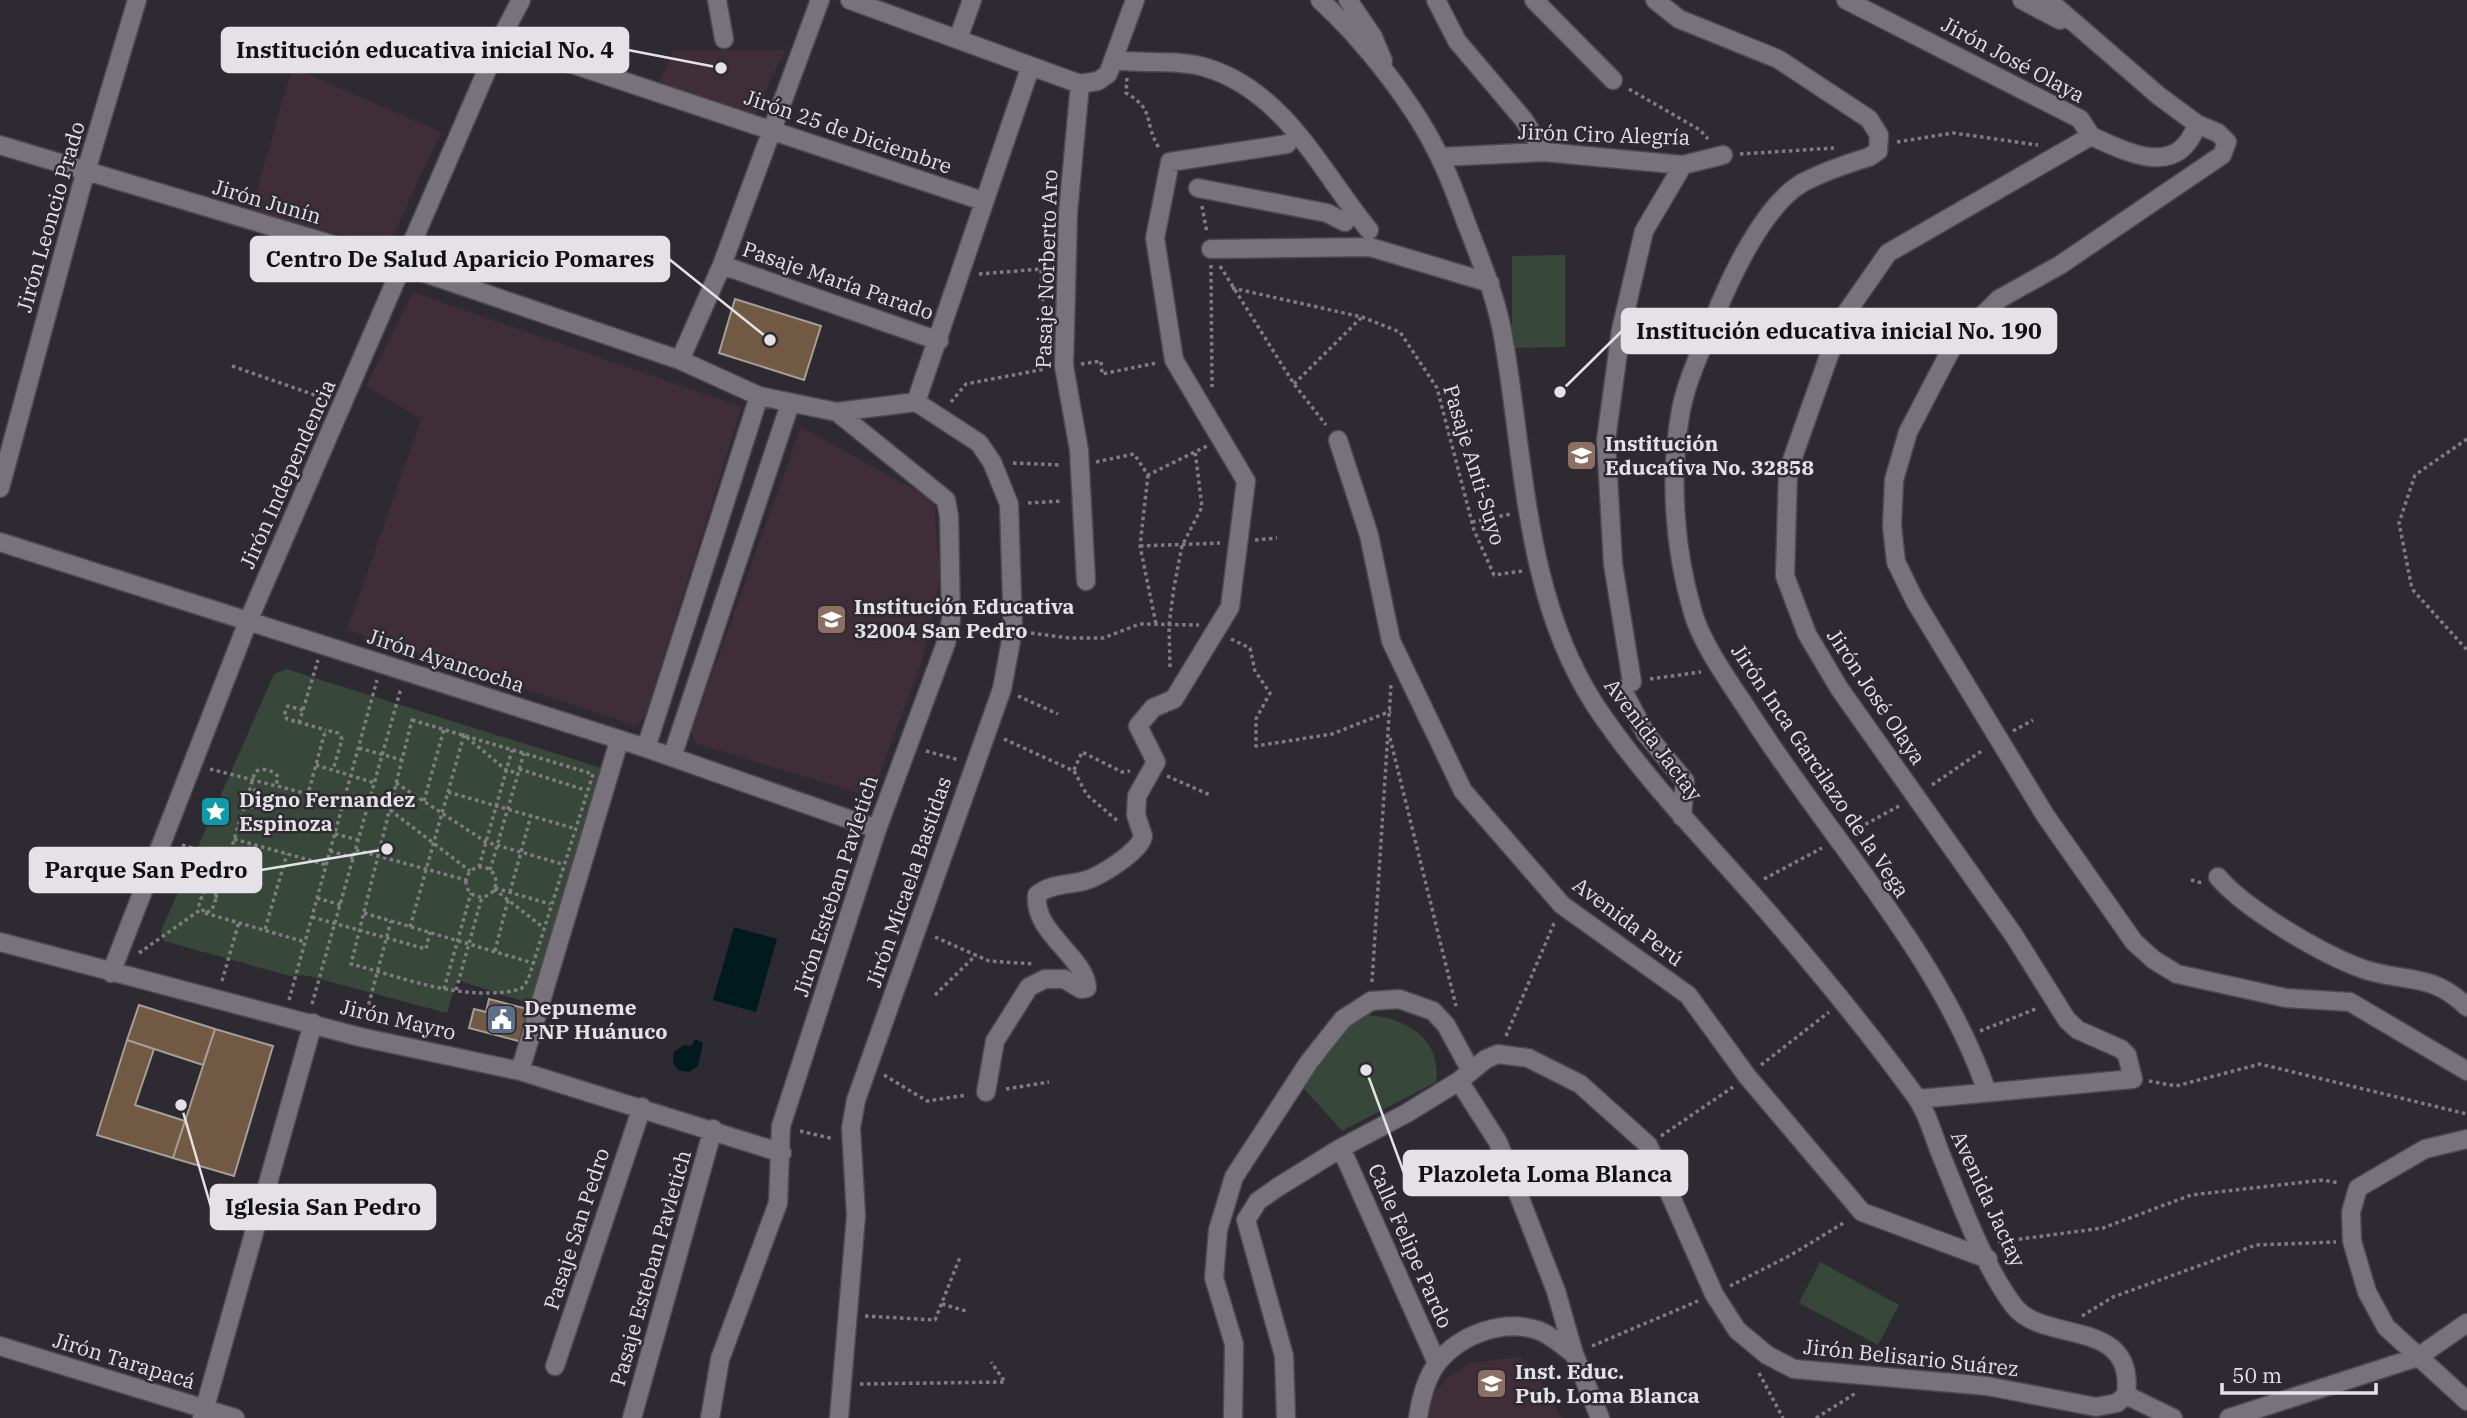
<svg xmlns="http://www.w3.org/2000/svg" width="2467" height="1418" viewBox="0 0 2467 1418" font-family="'IBM Plex Serif',serif">
<style>
.education{fill:#3f2d37}
.green{fill:#37473a}
.water{fill:#001a1e}
.building{fill:#715943;stroke:#a69e97;stroke-width:2}
.lines{fill:none;stroke-linecap:round;stroke-linejoin:round}
.minor-casing{stroke:#4c484f;stroke-width:21}
.path{stroke:#7f7c82;stroke-width:3.5;stroke-dasharray:3.5 3.5;stroke-linecap:butt}
.minor{stroke:#78737b;stroke-width:18}
.labels{text-anchor:middle;stroke-width:5;stroke-linejoin:round;paint-order:stroke}
.street-label{font-size:21px;fill:#e5e2e7;stroke:#2e2a31}
.poi-label{font-size:21px;font-weight:bold;fill:#e5e2e7;stroke:#2e2a31;text-anchor:start}
.leader{fill:none;stroke:#e5e2e7;stroke-width:2.5}
.callout-dot{fill:#e5e2e7;stroke:#2e2a31;stroke-width:2.5}
.callout{fill:#e5e2e7;stroke:#e5e2e7;stroke-width:2.5}
.callout-label{font-size:23px;text-anchor:middle;font-weight:bold;fill:#111}
</style>
<rect width="100%" height="100%" fill="#2e2a31"/>
<path class="education" d="M674 50H785L752 121 657 86Z
M292 67 441 132 394 234 380 245 251 211Z
M413 292 742 407 645 716 636 726 347 630 421 419 366 386Z
M801 427 934 500 940 577 922 661 871 797 697 744 691 732Z
M1520 1357 1537 1375 1562 1418H1421L1435 1392 1448 1377 1470 1363Z"/>
<path class="green" d="M1565 255V347L1512 348V256Z
M286 669 602 768 531 1004 457 980 447 1013 304 975 290 976 164 941 161 931 274 674Z
M1360 1015C1400 1014 1443 1037 1436 1082L1342 1131 1291 1074 1314 1044Z
M1820 1262 1899 1305 1878 1345 1799 1303Z"/>
<path class="water" d="M734 927 777 939 756 1012 713 1000Z
M695 1039 703 1043 698 1066 689 1072 678 1070 673 1062 674 1052 684 1045 691 1046Z"/>
<path class="building" d="M735 299 821 326 804 380 719 353Z
M489 999 535 1011 526 1043 469 1028 474 1009 486 1012Z
M139 1005 215 1029 203 1065 127 1040Z
M215 1029 273 1046 234 1176 173 1158Z
M127 1040 154 1049 135 1105 185 1121 173 1158 97 1135Z"/>
<g class="lines">
<defs>
<path id="minor" d="M717 0 724 39
M850 0 1080 84 1098 81 1108 74 1135 0
M1320 0C1364 40 1416 106 1441 160 1452 182 1460 207 1469 230 1483 266 1498 303 1504 342 1525 464 1525 597 1595 705 1644 779 1709 844 1767 911 1818 970 1868 1031 1914 1094 1927 1111 1933 1135 1941 1155 1961 1203 1983 1265 2014 1306 2044 1345 2136 1316 2126 1395
M1348 0 1373 37 1383 61
M1436 0 1457 41 1524 120 1544 152
M1534 0 1613 80
M1655 0 1679 19 1778 59 1869 119 1879 135 1878 151 1869 157C1846 164 1823 172 1802 183 1763 206 1729 280 1713 321 1702 349 1687 379 1681 410 1669 475 1674 549 1693 613 1703 647 1733 687 1753 718 1829 837 1942 958 1987 1092
M1846 0 2080 119 2091 136 1888 253 1842 319 1788 471 1785 576 1807 634 1839 688 2013 934 2067 1020 2078 1030 2121 1049 2127 1055 2133 1079 1918 1099
M2022 0 2060 20
M2048 0 2159 96 2197 124C2178 180 2127 152 2091 136
M958 39 972 0
M500 40 983 201
M1113 60C1142 64 1176 59 1204 67 1284 90 1320 170 1369 230
M1080 84 1068 213 1064 366 1079 450 1086 581
M2197 124 2218 133 2227 142 2222 155 2060 265 1999 299 1954 344 1908 432 1894 480 1892 526 1896 562 1915 601 2045 815 2134 942 2154 960 2177 974 2286 998 2350 1002 2467 1071
M0 145 404 266 680 360 759 396 837 412 916 402 979 443 992 462 1009 504 1013 630 1002 689 856 1100 851 1128 856 1216 839 1418
M1440 157 1544 152 1683 165 1723 155
M1198 188 1327 213 1345 222
M1211 249 1370 247 1490 283
M722 265 939 341
M680 360 722 265 820 0
M916 402 1030 68
M1338 440 1369 535 1391 641 1463 791 1562 905 1688 995 1747 1076 1862 1212 1988 1259
M0 488 81 188 137 0
M0 542 646 748 877 829
M1632 682 1613 564 1606 440 1621 330 1644 231 1683 165
M1622 689 1646 734 1685 781 1682 817
M646 748 759 396
M672 757 790 404
M2218 877C2245 909 2323 955 2363 969 2404 983 2432 972 2467 1007
M0 942 360 1037 520 1071 782 1153
M111 973 249 619 500 40 521 0
M520 1071 619 741
M1459 1081 1498 1142 1556 1291 1574 1354 1600 1418
M986 1092 995 1041 1029 987 1045 979H1064L1081 989 1087 988C1085 956 1033 933 1037 895 1049 884 1068 885 1084 881 1099 877 1141 851 1143 836L1136 815 1137 796 1156 762 1138 726 1153 708 1174 699 1230 607 1246 481 1174 360 1155 238 1170 162 1287 144
M2467 1139 2425 1149 2358 1188 2351 1212 2352 1241 2367 1292 2386 1327 2467 1401
M1341 1148 1437 1363
M0 1346 235 1418
M555 1366 642 1107
M2126 1395 2173 1418
M202 1418 313 1023
M632 1418 713 1129
M710 1418 720 1359 778 1203 781 1126 877 829 946 643 951 620 949 516 946 500 837 412
M1233 1418 1234 1344 1214 1278 1218 1230 1234 1177 1309 1062 1343 1019 1371 1001 1399 999 1433 1011 1446 1025 1471 1071
M1286 1418 1284 1356 1246 1220 1258 1201 1278 1187 1341 1148 1407 1113 1459 1081 1486 1059 1498 1054 1528 1058 1580 1084 1648 1145 1714 1294 1737 1330 1767 1355 1794 1369 1987 1386 2096 1407 2117 1403 2126 1395
M1418 1418C1420 1400 1427 1376 1438 1362 1461 1334 1503 1319 1537 1330 1550 1334 1563 1346 1574 1354
M2229 1418 2418 1357 2467 1323"/>
</defs>
<use href="#minor" class="minor-casing"/>
<path class="path" d="M1127 78 1126 93C1156 110 1143 122 1159 148
M1629 89 1700 130 1708 139
M1897 142 1953 133 2038 145
M1740 154 1834 148
M1202 206 1207 233
M1211 265 1212 387
M1220 266 1294 384 1326 425
M979 274 1041 269 1044 325
M1232 288 1362 317 1400 332 1437 388 1474 530 1494 575 1523 571
M1081 364 1101 361 1102 374 1156 363
M232 366 326 399
M1294 384 1362 317
M951 402 966 384 1045 369
M2467 439 2415 475 2399 523 2412 589 2467 650
M1096 462 1134 454 1148 475 1207 446
M1013 463 1061 465
M1148 475 1140 546 1156 624
M1028 503 1062 501
M1472 522 1511 514
M1255 540 1277 538
M1140 546 1220 543
M1031 633 1069 638H1103L1140 624 1199 625
M1231 639 1250 648 1255 671 1270 693 1256 719V746L1332 734 1391 711
M1170 667 1169 625 1174 587 1182 546 1202 507 1195 451
M1650 679 1701 672
M1018 696 1058 714
M303 710 288 706 284 715 287 719 326 730
M412 720 593 774 528 980 521 989C465 1003 405 978 351 964Z
M299 723 318 660
M2013 731 2033 720
M1390 738 1456 1006
M1004 739 1074 771 1087 795 1119 822
M359 748 402 760
M926 751 959 760
M316 765 375 783
M210 769 308 794 324 735 330 731 338 733 342 739 333 770
M519 769 585 790
M1074 770 1082 752 1122 772 1130 771
M1167 776 1210 795
M396 783 486 842 562 864
M1932 785 1983 750
M448 792 573 828
M424 801 444 729
M244 807H253L259 799 258 792 250 787
M390 810 470 871
M1853 831 1899 806
M335 834 359 840
M234 839 327 865
M182 845 228 859
M356 850 466 880
M330 851 354 858
M466 882a15 15 0 1 1 30 0a15 15 0 1 1-30 0Z
M479 867 512 750
M490 870 524 753
M1764 879 1822 848
M2191 880 2202 883
M495 888 550 904
M210 889 215 890 216 898 212 910 205 913 199 905 203 893Z
M494 889 544 928
M510 892 531 815
M216 898 255 772C262 767 274 770 278 777L276 786
M317 898 341 905
M205 913 305 942
M364 913 533 963
M312 917 426 949 430 932
M410 927 464 735 506 770 518 773
M265 929 287 854
M935 937 989 961 1034 964
M495 951 508 900
M139 953 200 910
M222 981 239 922
M1372 982 1391 685
M444 989 471 893
M456 990 482 897
M935 995 976 955
M289 1000 377 680
M312 1004 401 688
M365 1018 391 921
M1980 1031 2038 1008
M1506 1036 1555 921
M1761 1065 1829 1012
M884 1075 927 1101 967 1095
M2149 1081 2176 1086 2260 1064 2467 1114
M1006 1089 1049 1082
M800 1131 834 1139
M1661 1136 1733 1087
M1998 1242 2103 1228 2191 1195 2323 1180 2339 1183
M1730 1286 1791 1255 1845 1222
M942 1304 966 1311
M865 1316 935 1320 960 1257
M2082 1316 2113 1297 2256 1245 2336 1242
M1592 1346 1698 1301
M1759 1373 1783 1418
M860 1384 1005 1382 991 1362
M1816 1418 1856 1393"/>
<use href="#minor" class="minor"/>
</g>
<defs>
<symbol id="school-square" viewBox="-11 -11 22 22"><rect x="-9" y="-9" width="18" height="18" rx="4" fill="#8d6e63" stroke="#2e2a31"/><path d="M0-5L7-2L0 1L-7-2ZM-4 1L0 2.5L4 1V4Q0 6-4 4Z" fill="#fff"/></symbol>
<symbol id="sight-square" viewBox="-11 -11 22 22"><rect x="-9" y="-9" width="18" height="18" rx="4" fill="#0f9aa8" stroke="#2e2a31"/><path d="M0-6L1.8-2.2L6-1.7L2.9 1.2L3.7 5.4L0 3.3L-3.7 5.4L-2.9 1.2L-6-1.7L-1.8-2.2Z" fill="#fff"/></symbol>
<symbol id="civic-square" viewBox="-11 -11 22 22"><rect x="-9" y="-9" width="18" height="18" rx="4" fill="#5c6f8a" stroke="#2e2a31"/><path d="M-.6-6.5H3V-4.5H.6V-3L4-1V1h2V6H-6V1h2V-1L-.6-3ZM-1.2 2.5V6h2.4V2.5Z" fill="#fff"/></symbol>
</defs>
<g fill-rule="evenodd">
<use href="#school-square" x="1564" y="438" width="35" height="35"/>
<use href="#school-square" x="814" y="602" width="35" height="35"/>
<use href="#sight-square" x="198" y="794" width="35" height="35"/>
<use href="#civic-square" x="484" y="1002" width="35" height="35"/>
<use href="#school-square" x="1474" y="1366" width="35" height="35"/>
</g>
<g class="labels">
<g class="street-label">
<text transform="translate(2013 60) rotate(28)" y="7">Jirón José Olaya</text>
<text transform="translate(848 132) rotate(19)" y="7">Jirón 25 de Diciembre</text>
<text transform="translate(1604 135) rotate(2)" y="7">Jirón Ciro Alegría</text>
<text transform="translate(267 202) rotate(16)" y="7">Jirón Junín</text>
<text transform="translate(51 217) rotate(-74)" y="7">Jirón Leoncio Prado</text>
<text transform="translate(1047 269) rotate(-88)" y="7">Pasaje Norberto Aro</text>
<text transform="translate(838 281) rotate(19)" y="7">Pasaje María Parado</text>
<text transform="translate(1474 465) rotate(73)" y="7">Pasaje Anti-Suyo</text>
<text transform="translate(288 474) rotate(-66)" y="7">Jirón Independencia</text>
<text transform="translate(446 661) rotate(18)" y="7">Jirón Ayancocha</text>
<text transform="translate(1876 697) rotate(56)" y="7">Jirón José Olaya</text>
<text transform="translate(1653 740) rotate(53)" y="7">Avenida Jactay</text>
<text transform="translate(1820 771) rotate(56)" y="7">Jirón Inca Garcilazo de la Vega</text>
<text transform="translate(909 882) rotate(-71)" y="7">Jirón Micaela Bastidas</text>
<text transform="translate(836 886) rotate(-72)" y="7">Jirón Esteban Pavletich</text>
<text transform="translate(1628 922) rotate(37)" y="7">Avenida Perú</text>
<text transform="translate(398 1020) rotate(13)" y="7">Jirón Mayro</text>
<text transform="translate(1988 1199) rotate(65)" y="7">Avenida Jactay</text>
<text transform="translate(577 1229) rotate(-72)" y="7">Pasaje San Pedro</text>
<text transform="translate(1410 1246) rotate(66)" y="7">Calle Felipe Pardo</text>
<text transform="translate(651 1268) rotate(-74)" y="7">Pasaje Esteban Pavletich</text>
<text transform="translate(1911 1358) rotate(6)" y="7">Jirón Belisario Suárez</text>
<text transform="translate(124 1361) rotate(17)" y="7">Jirón Tarapacá</text>
</g>
<g class="poi-label">
<text x="1605" y="451">Institución<tspan x="1605" dy="24">Educativa No. 32858</tspan></text>
<text x="854" y="614">Institución Educativa<tspan x="854" dy="24">32004 San Pedro</tspan></text>
<text x="239" y="807">Digno Fernandez<tspan x="239" dy="24">Espinoza</tspan></text>
<text x="524" y="1015">Depuneme<tspan x="524" dy="24">PNP Huánuco</tspan></text>
<text x="1515" y="1379">Inst. Educ.<tspan x="1515" dy="24">Pub. Loma Blanca</tspan></text>
</g>
</g>
<path class="leader" d="M721 68L628 50M770 340L669 259M1560 392L1622 331M387 849L261 870M1366 1070L1404 1173M181 1105L211 1207"/>
<g class="callout-dot">
<circle cx="721" cy="68" r="7"/>
<circle cx="770" cy="340" r="7"/>
<circle cx="1560" cy="392" r="7"/>
<circle cx="387" cy="849" r="7"/>
<circle cx="1366" cy="1070" r="7"/>
<circle cx="181" cy="1105" r="7"/>
</g>
<g class="callout">
<rect x="222" y="28" width="406" height="44" rx="7"/>
<rect x="251" y="237" width="418" height="44" rx="7"/>
<rect x="1622" y="309" width="434" height="44" rx="7"/>
<rect x="30" y="848" width="231" height="44" rx="7"/>
<rect x="1404" y="1151" width="283" height="44" rx="7"/>
<rect x="211" y="1185" width="224" height="44" rx="7"/>
</g>
<g class="callout-label">
<text x="425" y="58">Institución educativa inicial No. 4</text>
<text x="460" y="267">Centro De Salud Aparicio Pomares</text>
<text x="1839" y="339">Institución educativa inicial No. 190</text>
<text x="146" y="878">Parque San Pedro</text>
<text x="1545" y="1182">Plazoleta Loma Blanca</text>
<text x="323" y="1215">Iglesia San Pedro</text>
</g>
<path d="M2222 1383v10h154v-10" fill="none" stroke="#e5e2e7" stroke-width="3.5"/>
<text x="2232" y="1383" font-size="21" fill="#e5e2e7" stroke="#2e2a31" stroke-width="5" paint-order="stroke">50 m</text>
</svg>
